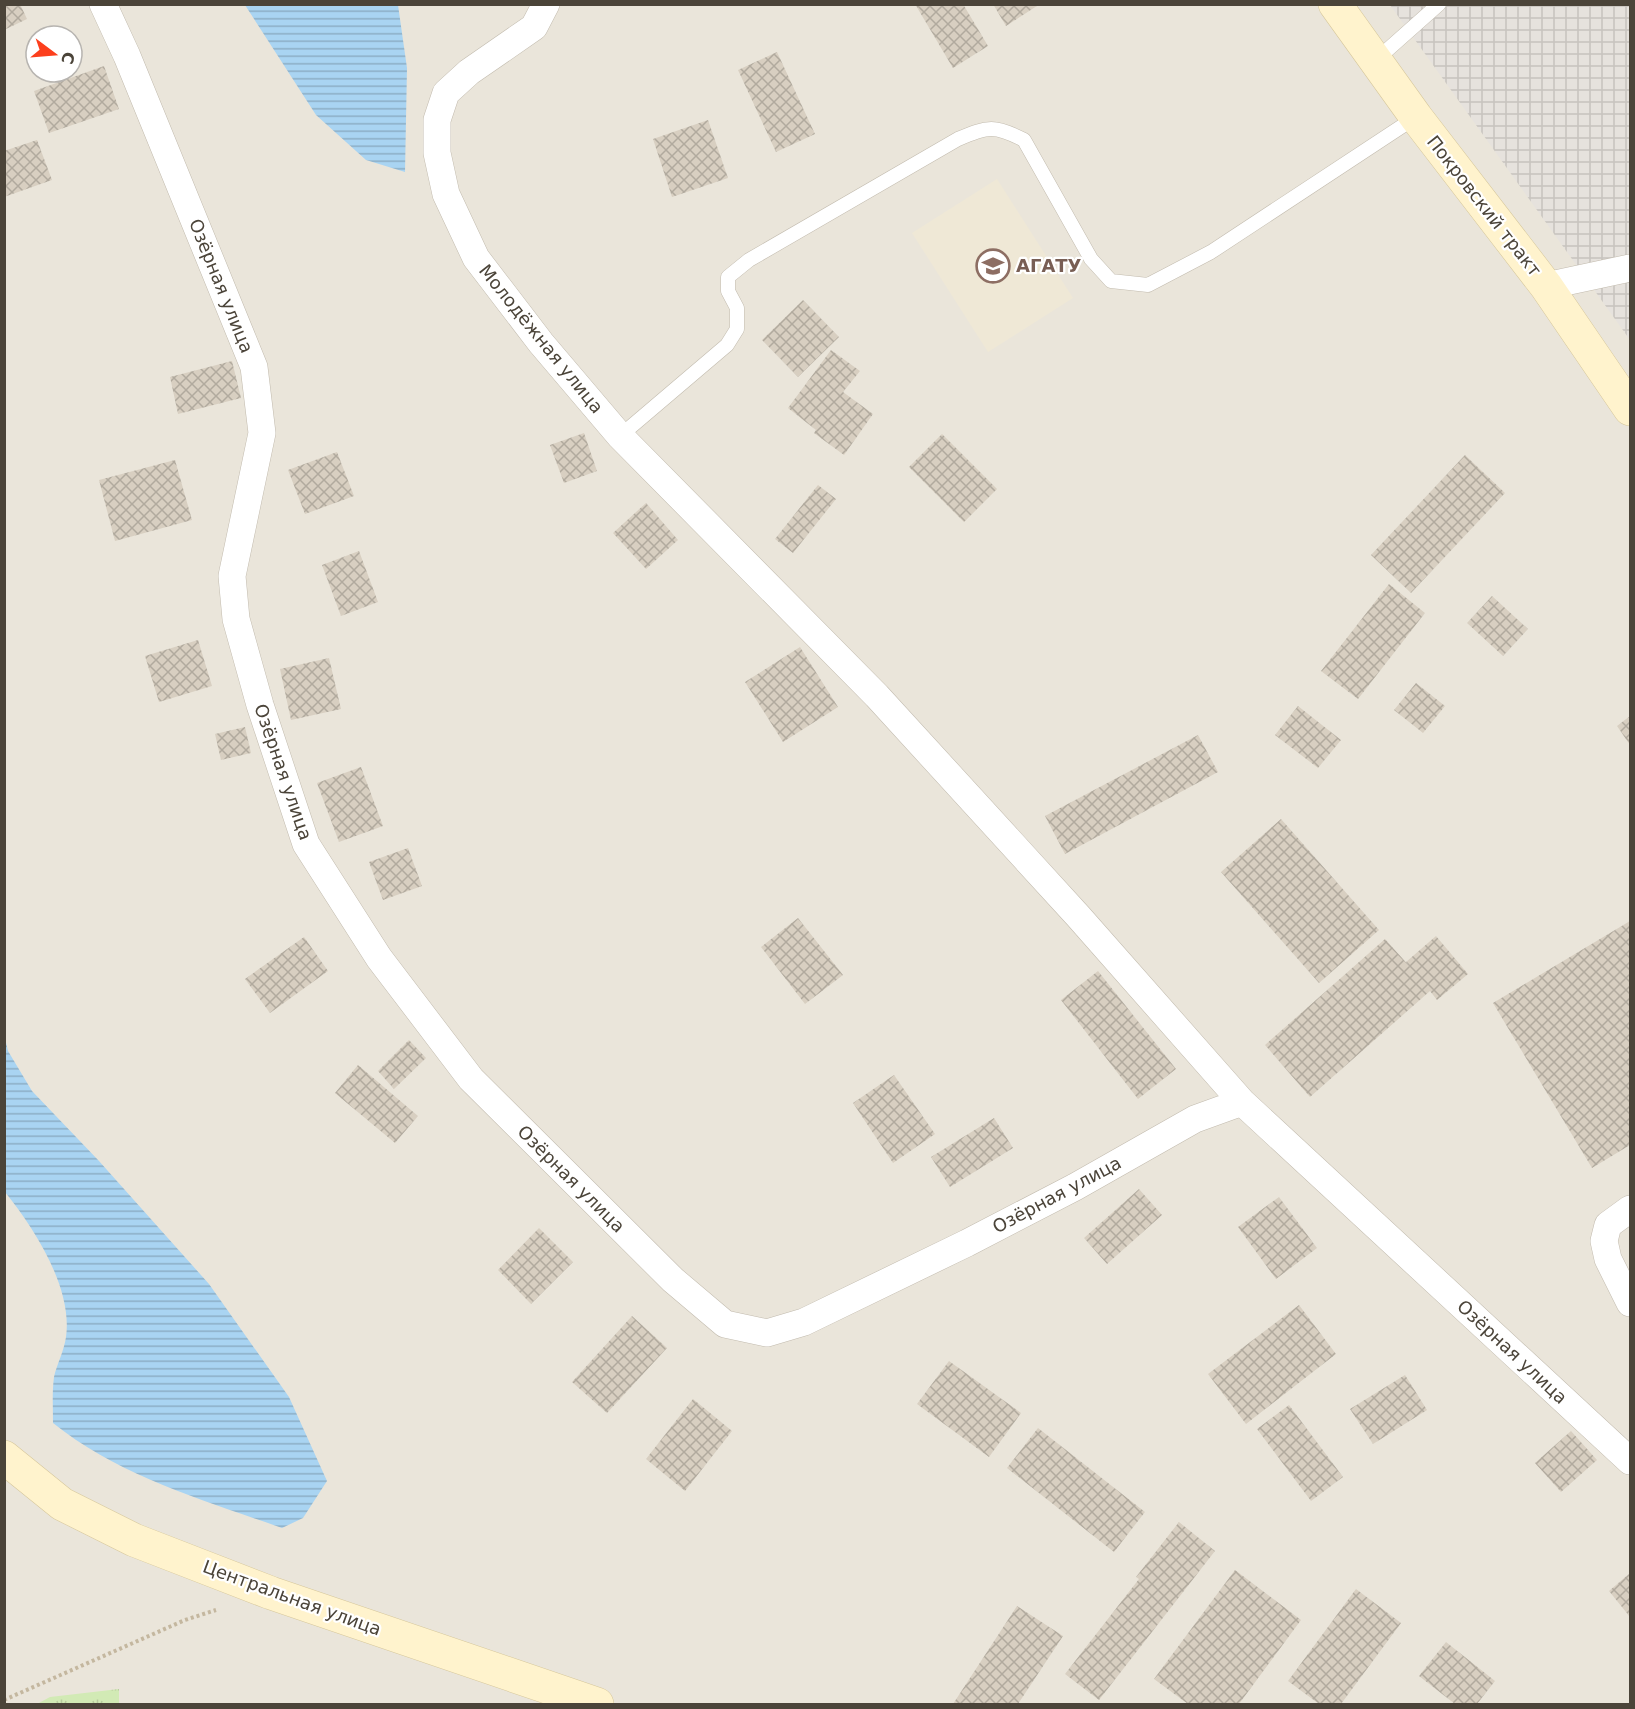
<svg xmlns="http://www.w3.org/2000/svg" width="1635" height="1709" viewBox="0 0 1635 1709" font-family="'DejaVu Sans',sans-serif">
<style>
.residential{fill:#eae5da;fill-rule:evenodd}
.industrial{fill:url(#industrial-grid)}
.education{fill:#efe8d6}
.grass{fill:url(#grass-tufts)}
.water{fill:url(#water-rules)}
.building{fill:url(#building-cross-hatch)}
.lines{fill:none;stroke-linecap:round;stroke-linejoin:round}
.lane-casing{stroke:#c2bbae;stroke-width:15}
.street-casing{stroke:#c2bbae;stroke-width:28}
.secondary-casing{stroke:#d6c79b;stroke-width:34}
.path{stroke:#c4b79f;stroke-width:4;stroke-dasharray:3 3;stroke-linecap:butt}
.lane{stroke:#fff;stroke-width:14}
.street{stroke:#fff;stroke-width:27}
.secondary{stroke:#fff3cd;stroke-width:33}
.labels{text-anchor:middle;stroke-width:4.5;stroke-linejoin:round;paint-order:stroke}
.street-label{font-size:18px;fill:#4b4439;stroke:#fff}
.education-label{font-size:18px;font-weight:bold;fill:#785e54;stroke:#fff;text-anchor:start}
</style>
<defs>
<pattern id="industrial-grid" width="8" height="8" patternUnits="userSpaceOnUse" patternTransform="scale(1.5)"><rect width="8" height="8" fill="#e6e2dd"/><path d="M0 4h8M4 0v8" fill="none" stroke="#c7c3be"/></pattern>
<pattern id="grass-tufts" width="24" height="20" patternUnits="userSpaceOnUse" patternTransform="scale(1.5)"><rect width="24" height="20" fill="#d2eab5"/><path d="M3 7l-1-3M5 7V3M7 7l1-3M15 17l-1-3M17 17v-4M19 17l1-3" fill="none" stroke="#b6ca9c"/></pattern>
<pattern id="water-rules" width="6" height="5" patternUnits="userSpaceOnUse" patternTransform="scale(1.5)"><rect width="6" height="5" fill="#a9d4f2"/><path d="M0 2.5h6" fill="none" stroke="#8caec5"/></pattern>
<pattern id="building-cross-hatch" width="8" height="8" patternUnits="userSpaceOnUse" patternTransform="scale(1.5)"><rect width="8" height="8" fill="#d8cfc1"/><path d="M0 0l8 8M0 8l8-8" fill="none" stroke="#b1aa9e"/></pattern>
</defs>
<rect width="100%" height="100%" fill="#f6f3ec"/>
<path class="residential" d="M5 5H1630V1704H5ZM36 36H72V72H36Z"/>
<path class="industrial" d="M1390 5H1630V340Z"/>
<path class="education" d="M997 179 1073 298 988 352 912 233Z"/>
<path class="grass" d="M119 1689V1704H37L50 1697Z"/>
<path class="water" d="M245 5H398L407 68 405 172 366 160 316 115Z
M4 1034 8 1051 32 1091 99 1161 209 1284 289 1397 327 1481 303 1518 282 1528C203 1500 119 1476 53 1423 53 1408 52 1392 54 1377 57 1364 64 1351 66 1337 73 1288 34 1228 5 1192Z"/>
<path class="building" d="M4 4H20L27 19 4 30Z
M915 4H963L988 46 953 68Z
M993 4H1040L1006 26Z
M777 52 815 134 776 152 738 70Z
M104 66 119 109 49 133 34 91Z
M708 120 728 178 672 197 653 139Z
M37 140 52 180 4 197V151Z
M803 300 839 337 798 377 762 340Z
M831 350 860 371 843 392 873 414 844 455 814 433 816 430 788 408Z
M232 361 241 398 178 414 170 377Z
M584 433 597 471 564 483 550 445Z
M942 434 997 489 964 522 909 467Z
M337 452 354 496 305 514 288 470Z
M1465 455 1505 493 1411 593 1371 555Z
M175 460 192 520 115 541 99 480Z
M818 485 836 499 793 553 775 539Z
M646 503 678 540 646 569 613 533Z
M359 551 378 602 341 616 322 565Z
M1389 584 1425 613 1358 699 1321 671Z
M1492 596 1528 629 1503 656 1467 623Z
M198 640 212 686 159 702 145 656Z
M800 647 838 707 783 742 745 682Z
M329 658 341 709 291 720 280 669Z
M1416 683 1445 706 1423 733 1394 710Z
M1298 706 1341 740 1318 768 1275 735Z
M1630 716V745L1617 726Z
M245 727 251 753 221 760 215 734Z
M1198 735 1218 772 1065 854 1045 816Z
M361 767 383 826 339 842 317 783Z
M1281 819 1379 930 1319 983 1221 872Z
M408 848 422 886 383 900 369 862Z
M798 918 843 975 805 1004 761 947Z
M1630 921V1145L1592 1168 1493 1003Z
M1436 936 1468 974 1437 1000 1430 991 1310 1097 1265 1045 1385 939 1411 968 1406 962Z
M304 937 328 971 270 1013 245 979Z
M1098 971 1176 1069 1138 1099 1061 1000Z
M409 1040 426 1058 394 1089 378 1071Z
M358 1065 418 1116 395 1143 335 1093Z
M894 1075 935 1134 893 1163 853 1103Z
M994 1118 1013 1148 950 1187 931 1157Z
M1139 1189 1162 1215 1107 1264 1084 1238Z
M1279 1197 1317 1248 1276 1279 1238 1227Z
M539 1228 573 1262 531 1304 498 1270Z
M1299 1305 1336 1354 1246 1424 1208 1374Z
M632 1316 667 1348 607 1413 572 1382Z
M949 1361 1021 1413 989 1457 917 1404Z
M1405 1375 1427 1410 1373 1444 1350 1409Z
M693 1399 732 1431 685 1491 646 1459Z
M1289 1405 1343 1477 1311 1501 1257 1429Z
M1038 1428 1145 1512 1114 1552 1007 1468Z
M1571 1431 1597 1460 1561 1492 1535 1463Z
M1179 1522 1215 1551 1099 1700 1065 1674 1139 1579 1136 1577Z
M1235 1570 1301 1620 1239 1704H1188L1154 1679Z
M1630 1573V1617L1609 1591Z
M1356 1589 1401 1623 1341 1704H1319L1288 1681Z
M1017 1606 1063 1636 1018 1704H953Z
M1446 1642 1495 1681 1477 1704H1455L1419 1676Z"/>
<g class="lines">
<defs>
<path id="lane" d="M1376 60 1439 4
M620 436 727 345 737 329V308L728 291V277L749 260 958 139C988 126 995 125 1024 140L1091 259 1111 281 1148 285 1211 252 1416 117"/>
<path id="street" d="M103 4 127 56 254 367 262 433 232 576 236 619 260 705 306 844 379 958 471 1079 673 1280 725 1324 767 1333 804 1322 967 1243 1075 1187 1195 1119 1242 1102 1630 1461
M546 4 534 27 469 72 446 93 437 120V153L446 194 476 258 541 343 620 436 877 696 1078 916 1242 1102
M1546 286 1630 268
M1630 1209 1608 1225 1604 1241 1608 1259 1630 1303"/>
<path id="secondary" d="M1335 4 1416 117 1546 286 1630 409
M4 1457 62 1504 134 1540 271 1593 597 1704"/>
</defs>
<use href="#lane" class="lane-casing"/>
<use href="#street" class="street-casing"/>
<use href="#secondary" class="secondary-casing"/>
<path class="path" d="M4 1700 185 1620 216 1610"/>
<use href="#lane" class="lane"/>
<use href="#street" class="street"/>
<use href="#secondary" class="secondary"/>
</g>
<defs>
<symbol id="university-ring" viewBox="-11 -11 22 22"><circle r="9.5" fill="#fff" stroke="#8d6e63" stroke-width="1.5"/><path d="M0-5L7-2L0 1L-7-2ZM-4 1L0 2.5L4 1V4Q0 6-4 4Z" fill="#8d6e63"/></symbol>
</defs>
<g fill-rule="evenodd">
<use href="#university-ring" x="974" y="247" width="38" height="38"/>
</g>
<g class="labels">
<g class="street-label">
<text transform="translate(1484 206) rotate(52)" y="6">Покровский тракт</text>
<text transform="translate(221 286) rotate(68)" y="6">Озёрная улица</text>
<text transform="translate(541 339) rotate(51)" y="6">Молодёжная улица</text>
<text transform="translate(283 772) rotate(71)" y="6">Озёрная улица</text>
<text transform="translate(571 1179) rotate(45)" y="6">Озёрная улица</text>
<text transform="translate(1057 1195) rotate(-28)" y="6">Озёрная улица</text>
<text transform="translate(1512 1352) rotate(43)" y="6">Озёрная улица</text>
<text transform="translate(292 1598) rotate(20)" y="6">Центральная улица</text>
</g>
<g class="education-label">
<text x="1016" y="272">АГАТУ</text>
</g>
</g>
<rect width="1635" height="1709" fill="none" stroke="#4b4439" stroke-width="12"/>
<g transform="translate(54 54) rotate(106)"><circle r="28" fill="#ffffff" stroke="#b7b4b0" stroke-width="1.5"/>
<path d="M0-4.5L10 22L0 15L-10 22Z" fill="#fc3f1d"/>
<text y="-9" font-size="16" font-weight="bold" text-anchor="middle" fill="#4b4439">С</text>
</g>
</svg>
